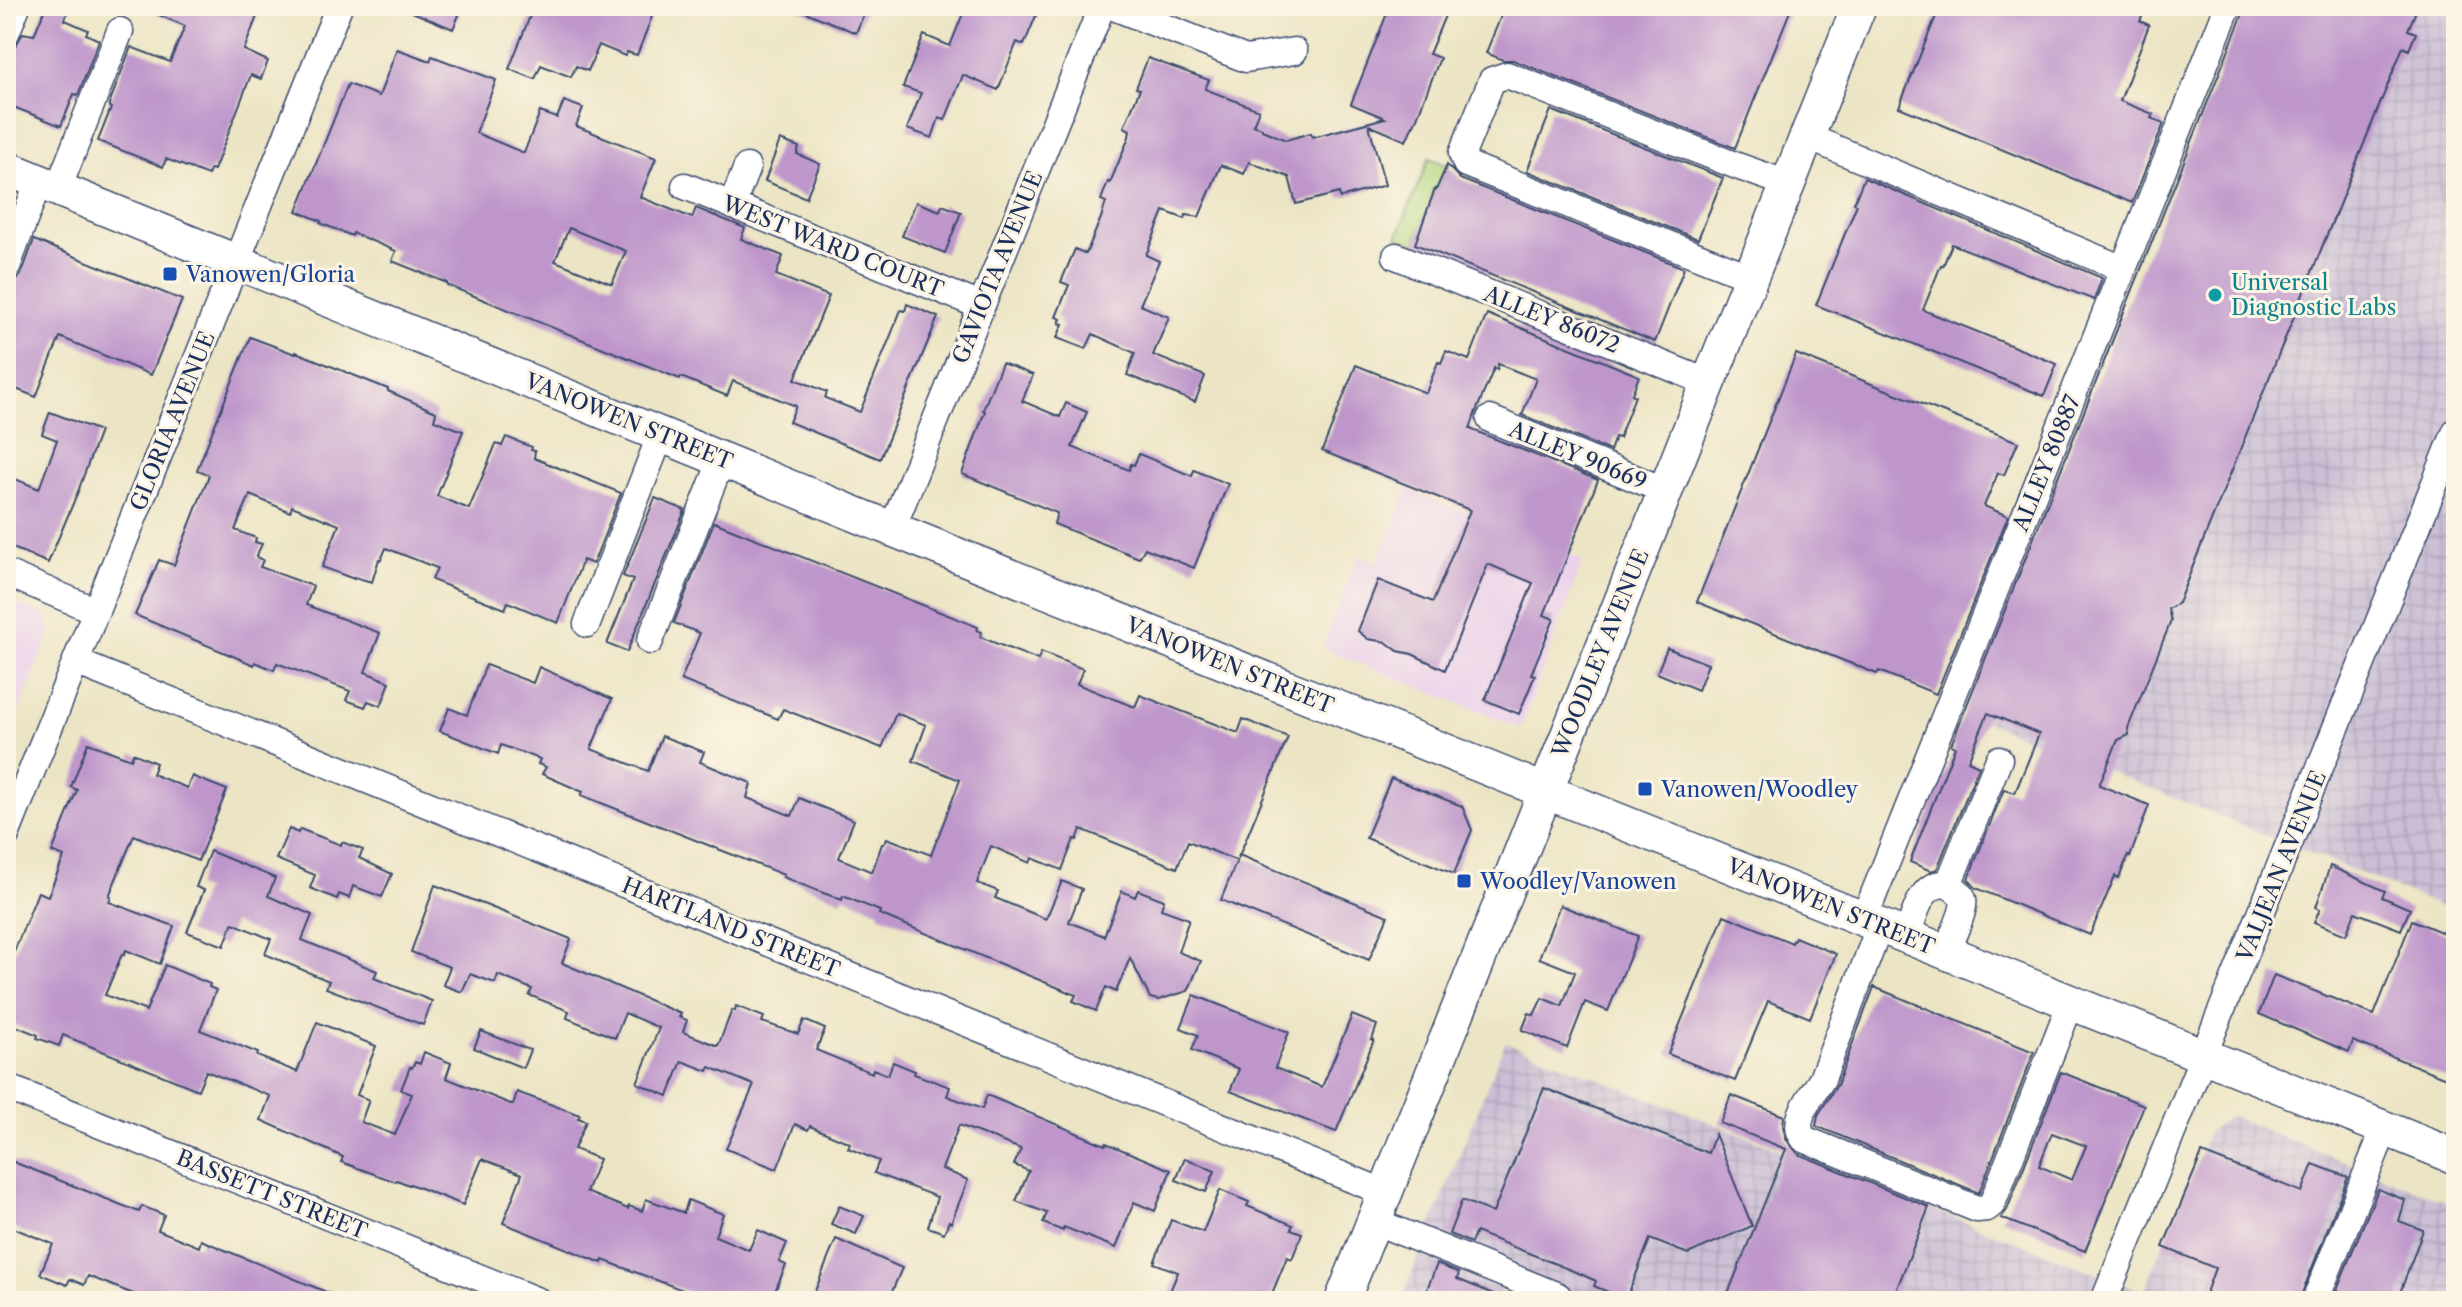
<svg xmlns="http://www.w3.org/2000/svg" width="2462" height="1307" viewBox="0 0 2462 1307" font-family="'Libre Caslon Text',serif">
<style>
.built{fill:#ebd1eb}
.industrial{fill:url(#industrial-grid)}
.grass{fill:#b2d780;stroke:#66836f;stroke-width:2}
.building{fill:#be96cb;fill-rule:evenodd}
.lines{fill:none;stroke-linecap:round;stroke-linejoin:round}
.minor-casing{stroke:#3a4a6d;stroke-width:29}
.major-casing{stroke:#3a4a6d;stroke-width:37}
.minor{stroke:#fff;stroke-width:26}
.major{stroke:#fff;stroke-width:34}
.transit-dot{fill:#1a4fb4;stroke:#fcf5e5;stroke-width:3}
.culture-dot{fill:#0f9aa8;stroke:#fcf5e5;stroke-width:3}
.labels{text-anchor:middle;stroke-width:6;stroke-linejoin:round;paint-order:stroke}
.street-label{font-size:22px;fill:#1b2f5e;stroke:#fcf5e5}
.transit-label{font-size:22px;fill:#164399;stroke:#fcf5e5;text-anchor:start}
.culture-label{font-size:22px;fill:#0d838f;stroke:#fcf5e5;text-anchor:start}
</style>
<defs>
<pattern id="industrial-grid" width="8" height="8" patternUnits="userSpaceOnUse" patternTransform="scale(2)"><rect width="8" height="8" fill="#cbbfd5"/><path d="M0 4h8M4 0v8" fill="none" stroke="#aea4b9"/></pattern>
</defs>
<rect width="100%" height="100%" fill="#fcf5e5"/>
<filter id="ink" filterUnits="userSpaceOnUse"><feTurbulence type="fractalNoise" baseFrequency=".0125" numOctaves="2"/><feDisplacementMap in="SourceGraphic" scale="16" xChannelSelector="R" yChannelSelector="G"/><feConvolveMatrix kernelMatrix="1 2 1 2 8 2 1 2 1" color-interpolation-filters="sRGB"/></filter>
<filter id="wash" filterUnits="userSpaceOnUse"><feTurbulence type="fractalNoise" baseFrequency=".006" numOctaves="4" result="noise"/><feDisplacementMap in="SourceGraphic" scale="32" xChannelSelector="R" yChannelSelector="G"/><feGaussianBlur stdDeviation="1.8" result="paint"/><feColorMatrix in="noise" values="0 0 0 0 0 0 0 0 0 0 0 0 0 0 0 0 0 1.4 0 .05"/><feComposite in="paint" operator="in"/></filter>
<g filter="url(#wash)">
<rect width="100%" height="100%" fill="#ece5c5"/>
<path class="built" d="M1408 489 1583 561 1521 728 1322 648 1358 555 1377 563Z
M6 600 44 615 50 632 6 744Z"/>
<path class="industrial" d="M2246 6H2456V912L1964 713Z
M1505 1042 2144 1292 2209 1131 2230 1116 2456 1206V1301H1401Z"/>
<path class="grass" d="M1429 158 1447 165 1436 190H1434L1431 200 1432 202 1423 219 1425 220 1415 244 1397 237Z"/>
<g id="blocks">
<path class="building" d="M46 6H69L65 20 88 30 86 34 99 40 78 95 74 94 61 126 6 104V77L11 63 6 61V49L16 45 23 33 34 35Z
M138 6H261L244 50 268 61 261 79 251 75 214 170 211 169 208 175 166 159 163 167 98 141 111 108 109 107V104L131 47 170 62 185 26Z
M398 6H463L453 29Z
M534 6H656L637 55 627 52 625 56 599 45 588 71 576 66 571 77 541 65 535 79 509 69Z
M791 6H867L856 33Z
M966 6H1040L1024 45 1017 42 998 90 963 75 945 120 939 118 932 138 907 129 921 93 903 87 924 35 950 46Z
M1390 6H1449L1429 54 1440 58 1414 125H1413L1406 141 1369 125 1385 185 1340 198 1339 193 1296 204 1289 177 1249 162 1244 174 1221 165 1199 217 1186 215 1185 219 1164 211 1146 255 1159 261 1140 305 1169 317 1153 355 1205 376 1195 402 1127 375 1135 353 1093 334 1086 349 1057 338 1063 324 1059 323 1061 319 1056 317 1069 285 1061 282 1075 249 1086 254 1101 218 1106 202 1101 200 1108 182 1110 183 1129 137 1130 130 1124 127 1140 89 1136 88 1148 58 1209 80 1205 89 1259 110 1253 125 1262 128V130L1286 140 1311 133 1313 137 1385 118 1351 104Z
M1505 6H1792L1735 148 1513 60H1503L1486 53Z
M1940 6H2147L2140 21 2149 25 2120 101 2153 114 2151 118 2164 123 2132 203 1899 107Z
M2246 6H2418L2408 30 2416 33 2409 50 2403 47 2178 603 2168 609 2171 621 2128 728 2129 735 2118 740 2099 785 2149 805 2130 857 2128 856 2119 878 2115 876 2090 935 1976 888 1968 879 2004 789 2015 793 2039 734 1988 713 1968 761 1979 766 1937 869 1931 871 1910 862 1955 747 1951 745Z
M397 49 430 61 432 56 496 80 476 133 524 153 540 112 557 118 564 101 583 108 576 126 656 158 640 197 692 218 696 208 745 228 741 239 783 256 776 275 829 296 795 379 827 392 825 398 860 412 901 310 905 311 907 304 938 317 880 459 789 422 796 406 733 381 727 396 681 377 680 379 447 285V283L392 261 396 251 353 233 352 236 320 223 321 221 297 211 348 84 379 96ZM569 228 626 251 612 284 555 261Z
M1551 110 1723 178 1698 239 1527 171Z
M780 140 799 147 797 154 820 164 806 198 765 181Z
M1447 165 1460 179 1684 268 1655 342 1415 244 1435 189 1436 190Z
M1864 178 2102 278 2094 300 1952 244 1943 266 1941 265 1923 310 2057 364 2044 396 1816 305 1857 204 1854 203Z
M916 202 940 211 942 205 961 212 945 253 902 236Z
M34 240 182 300 151 375 60 337 36 397 6 385V285L16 282 21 275Z
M1487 314 1639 376 1632 394 1635 396 1619 438 1615 437 1610 451 1522 415 1536 379 1498 364 1497 370 1494 368 1475 414 1470 429 1598 480 1544 615 1554 619 1531 674 1535 675 1519 714 1485 700 1533 583 1488 564 1445 670 1412 654 1398 651 1386 642 1368 639 1358 631 1378 580 1433 602 1470 510 1322 451 1356 365 1426 393 1438 362 1441 363 1446 351 1469 360Z
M250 337 295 354 296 352 388 389V391L436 412 434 420 463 431 437 496 469 509 496 444 502 446 506 437 532 447 531 450 535 451 534 458 621 493 593 564 583 560 558 623 508 602 505 609 432 580 437 568 386 548 381 560 379 559 372 582 354 577V579L322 567 339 525 292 506 290 512 250 495 235 530 256 538 255 542 262 544 256 557 263 560 260 567 313 586 306 605 380 633 365 672 390 682 381 706 368 701 365 707 346 700 350 691 277 663 274 670 255 662 254 665 135 615 159 560 174 565 209 475 197 470Z
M1796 354 2018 442 2004 475 1998 473 1984 506 2008 516 1936 694 1879 671 1877 674 1697 602Z
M1002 363 1033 375 1022 401 1060 417 1066 403 1087 412 1072 447 1129 470 1131 464 1134 465 1139 454 1192 476 1194 470 1228 484 1194 568 1145 548 1139 558 1054 524 1057 513 962 474 985 411 983 410Z
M50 412 100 431 77 494 48 563 6 545V475L39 489 57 440 42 434Z
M655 498 685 510 627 652 607 644 633 580 623 576Z
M714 522 978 627 977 630 982 632 980 637 1038 660 1041 652 1083 669 1077 684 1114 699 1135 707 1140 695 1238 733 1243 719 1288 737 1237 861 1188 841 1177 868 1081 829 1077 840 1074 839 1062 870 1032 858 1030 863 991 846 977 883 998 891 995 898 1046 919 1062 881 1082 889 1069 922 1104 936 1122 891 1135 897 1138 890 1164 900 1161 909 1189 919 1178 952 1201 961 1188 991 1158 1000 1150 998 1130 958 1116 992 1106 987 1096 1011 1073 1001 1076 995 879 914 880 911 843 896 842 900 818 891 783 877 784 875 581 795 583 792 542 774 546 767 538 764 540 759 501 745 498 754 440 731 449 708 467 715 486 665 533 683 539 667 612 699 591 749 648 771 662 736 704 752 700 762 751 783 747 798 792 816 799 798 854 820 839 858 872 872 882 844H884L887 838 931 855 960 780 913 761 926 725 896 713 882 748 783 709 778 719 681 680 700 633 674 623Z
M1667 648 1708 664 1698 690 1657 673Z
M88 743 131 759 133 753 156 763 152 774 187 788 192 776 227 790 198 861 134 835 109 896 111 897 109 902 174 926 160 964 126 950 124 955 122 954 105 995 146 1011 165 965 210 984 209 987 216 990 200 1030 258 1053 257 1056 297 1072 317 1022 376 1046 357 1095 369 1100 361 1122 395 1135 412 1094 401 1090 410 1067 412 1068 415 1062 420 1064 424 1052 451 1063 446 1078 513 1105 517 1092 580 1115 578 1118 586 1121 574 1149 599 1159 586 1192 628 1209 629 1206 642 1211 646 1199 684 1213 688 1200 723 1214 715 1236 749 1250 758 1230 787 1243 779 1262 786 1265 771 1301H712L603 1260 602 1263 503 1223 522 1174 482 1159 463 1205 410 1184 409 1185 397 1180 396 1182 341 1162 343 1157 261 1120 270 1096 206 1071 198 1090 63 1035 59 1046 37 1038 38 1035 6 1022V972L38 892 48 896 64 857 52 852 77 790 71 787Z
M1391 778 1462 806 1472 830 1454 874 1366 838Z
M289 829 298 833 300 829 341 845 342 842 363 850 359 858 392 874 382 897 353 886 349 898 339 894 337 899 310 888 315 875 276 859Z
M210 851 275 878 268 896 312 915 302 940 377 971 374 978 432 1001 423 1025 326 988 329 981 265 954 271 939 233 923 224 946 187 932 204 890 196 887Z
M1239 855 1388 916 1369 960 1221 900Z
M2330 866 2385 891 2382 897 2410 909 2401 930 2355 912 2346 935 2314 922 2320 909 2316 907Z
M435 885 571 939 562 963 681 1014 679 1017 687 1020 683 1032 718 1046 732 1010 735 1011 736 1006 764 1017 762 1022 798 1034 804 1020 825 1029 816 1050 872 1073 873 1069 888 1075 893 1062 915 1071 914 1074 950 1087 947 1096 982 1109 987 1095 1105 1145 1106 1143 1171 1170 1155 1211 1134 1202 1116 1248 1064 1227 1063 1231 1043 1223 1047 1213 1016 1201 1029 1171 1014 1165 1021 1149 959 1125 942 1169 968 1180 951 1223 949 1221 944 1233 928 1227 937 1197 874 1173 879 1161 848 1148 850 1143 810 1126 808 1130 795 1124 777 1169 726 1149 754 1085 710 1067 708 1071 682 1061 668 1096 637 1083 659 1028 625 1013 615 1038 567 1018 569 1011 529 995 532 989 498 975 495 983 470 974 462 992 443 985 450 967 411 952Z
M1560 905 1638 936 1608 1011 1585 1002 1567 1048 1522 1030 1529 1013 1534 1015 1542 998 1562 1006 1575 972 1539 958Z
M1724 915 1792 943 1795 937 1836 954 1810 1018 1768 1001 1735 1081 1668 1054Z
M2412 920 2451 936 2450 938 2456 940V1082L2353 1041 2349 1052 2259 1014 2274 975 2374 1015Z
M1874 987 2034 1052 1979 1193 1816 1126 1818 1115 1837 1085Z
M1194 995 1289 1032 1275 1068 1322 1087 1352 1015 1377 1025 1372 1040H1374L1336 1132 1230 1091 1239 1069 1192 1050 1198 1035 1181 1028Z
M481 1031 530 1050 523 1068 474 1048Z
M2061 1072 2144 1105 2085 1251 2001 1218 2007 1210ZM2052 1133 2086 1146 2072 1180 2039 1166Z
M1544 1088 1708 1153 1715 1134 1752 1226 1688 1254 1650 1239 1626 1300 1594 1286 1596 1281 1583 1275 1476 1232 1471 1243 1449 1234 1462 1200 1493 1213Z
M1731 1095 1784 1116 1783 1126 1786 1139 1798 1154 1929 1207 1892 1301H1725L1786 1149 1720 1123Z
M2202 1153 2302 1192 2313 1164 2348 1177 2299 1301H2203L2215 1268 2163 1247Z
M1185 1158 1215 1171 1206 1192 1176 1180Z
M6 1159 139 1212 142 1206 164 1215 158 1230 199 1247 201 1240 348 1301H151L88 1276 84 1285 70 1279 67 1285 40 1274 53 1244 6 1225Z
M2378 1189 2405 1200 2399 1221 2423 1230 2397 1301H2332Z
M1220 1190 1249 1202 1247 1206 1293 1225 1291 1229 1302 1233 1292 1259 1287 1257 1269 1301H1166L1178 1272 1154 1263 1171 1220 1203 1232Z
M839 1206 864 1216 856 1234 831 1224Z
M836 1239 902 1268 888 1301H811Z
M1437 1264 1459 1273 1457 1279 1510 1301H1449L1426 1292Z"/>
</g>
</g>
<g filter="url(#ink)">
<use href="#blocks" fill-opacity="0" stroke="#3a4a6d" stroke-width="2"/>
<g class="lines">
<defs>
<path id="minor" d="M1111 6 1246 59 1294 51
M6 33 17 6
M1808 137 2123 269
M685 186 981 306
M58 189 120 31
M732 205 747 167
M1396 256 1709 383
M6 269 39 181
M1751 277 1466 164 1462 154 1492 80 1507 75 1737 166 1788 184
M1490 419 1666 491
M892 529 1102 6
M6 573 96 611
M587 624 661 434
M650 641 722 459
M76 662 1386 1193
M6 835 339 6
M1864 919 2228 6
M1880 925 1822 1079C1813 1095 1789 1121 1804 1139L1977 1209 1987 1208 1992 1204 2071 1002
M1907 936C1914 917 1921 879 1948 885L1999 759
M1946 952C1950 940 1966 911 1963 899 1961 892 1953 888 1948 885
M6 1087 538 1301
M1374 1221 1558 1296
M2104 1301 2456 431
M2315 1301 2385 1128"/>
<path id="major" d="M6 168 892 529 2456 1157
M1342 1301 1859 6"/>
</defs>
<use href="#minor" class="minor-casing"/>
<use href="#major" class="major-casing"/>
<use href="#minor" class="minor"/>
<use href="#major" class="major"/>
</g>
</g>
<g class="transit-dot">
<rect x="162" y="266" width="16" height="16" rx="4"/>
<rect x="1637" y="781" width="16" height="16" rx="4"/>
<rect x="1456" y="873" width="16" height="16" rx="4"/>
</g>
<circle class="culture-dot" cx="2215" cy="295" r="8"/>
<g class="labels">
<g class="street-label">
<text transform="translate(833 246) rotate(22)" y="8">WEST WARD COURT</text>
<text transform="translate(997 267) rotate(-68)" y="8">GAVIOTA AVENUE</text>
<text transform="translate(1552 319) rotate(22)" y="8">ALLEY 86072</text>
<text transform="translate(172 421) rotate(-68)" y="8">GLORIA AVENUE</text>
<text transform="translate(629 421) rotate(22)" y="8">VANOWEN STREET</text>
<text transform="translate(1578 455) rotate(22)" y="8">ALLEY 90669</text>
<text transform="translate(2046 463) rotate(-68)" y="8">ALLEY 80887</text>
<text transform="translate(1600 653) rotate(-68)" y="8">WOODLEY AVENUE</text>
<text transform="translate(1230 665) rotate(22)" y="8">VANOWEN STREET</text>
<text transform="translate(2281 866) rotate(-68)" y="8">VALJEAN AVENUE</text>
<text transform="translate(1831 906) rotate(22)" y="8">VANOWEN STREET</text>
<text transform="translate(731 927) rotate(22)" y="8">HARTLAND STREET</text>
<text transform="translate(272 1194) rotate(22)" y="8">BASSETT STREET</text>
</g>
<g class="transit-label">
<text x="186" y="282">Vanowen/Gloria</text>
<text x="1661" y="797">Vanowen/Woodley</text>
<text x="1480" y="889">Woodley/Vanowen</text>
</g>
<g class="culture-label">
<text x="2231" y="290">Universal<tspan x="2231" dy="25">Diagnostic Labs</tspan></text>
</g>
</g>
<rect width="2462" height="1307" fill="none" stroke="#fcf5e5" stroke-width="32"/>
</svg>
